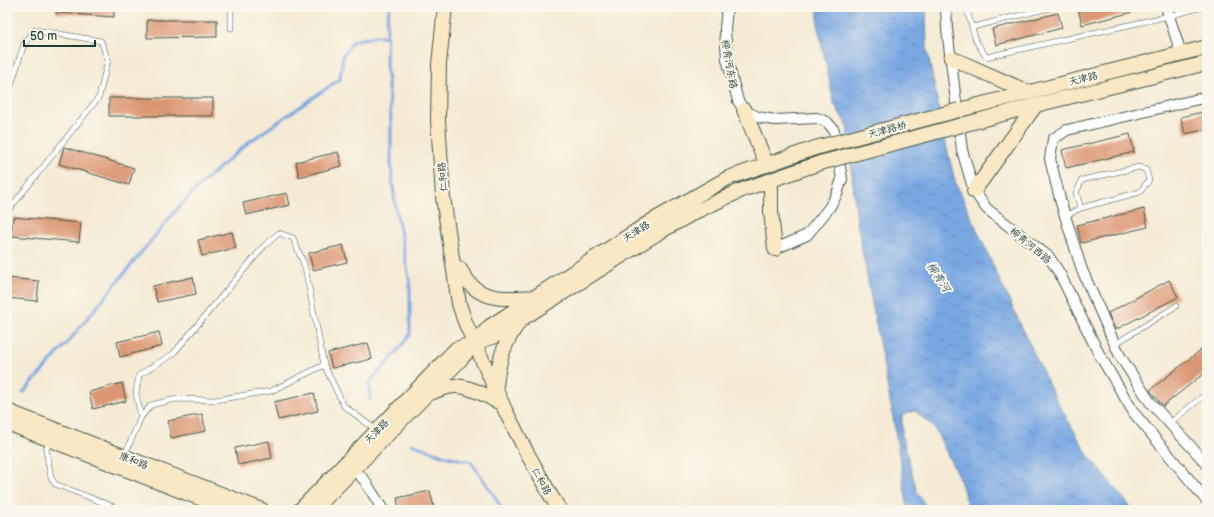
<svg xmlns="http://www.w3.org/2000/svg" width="1214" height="517" viewBox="0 0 1214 517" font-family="'Balsamiq Sans','LXGW WenKai TC',sans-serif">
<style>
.water{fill:url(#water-ripples);stroke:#4c728b}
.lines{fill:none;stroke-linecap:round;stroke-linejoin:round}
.stream{stroke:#78a7e2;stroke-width:3}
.building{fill:#db9773}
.lane-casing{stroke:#3f574c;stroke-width:6}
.street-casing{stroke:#3f574c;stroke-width:12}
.secondary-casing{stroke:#3f574c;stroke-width:16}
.lane{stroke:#fff;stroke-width:5}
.street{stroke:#fff;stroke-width:10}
.secondary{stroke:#f8e8c3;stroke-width:14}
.secondary-bridge-casing{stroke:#3f574c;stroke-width:16;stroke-linecap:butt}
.secondary-bridge{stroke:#f8e8c3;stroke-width:14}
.labels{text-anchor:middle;stroke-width:4;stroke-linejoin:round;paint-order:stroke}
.street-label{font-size:10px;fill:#1f3d34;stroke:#fbf7ec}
.water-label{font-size:11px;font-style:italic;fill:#3a5d68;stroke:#fbf7ec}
</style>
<defs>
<pattern id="water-ripples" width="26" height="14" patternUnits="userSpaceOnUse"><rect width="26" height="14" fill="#78a7e2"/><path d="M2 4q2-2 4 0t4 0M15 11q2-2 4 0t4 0" fill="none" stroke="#6289b8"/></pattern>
</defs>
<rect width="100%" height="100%" fill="#fbf7ec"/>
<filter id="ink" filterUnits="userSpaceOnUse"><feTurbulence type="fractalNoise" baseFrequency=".025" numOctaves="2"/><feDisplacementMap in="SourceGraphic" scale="8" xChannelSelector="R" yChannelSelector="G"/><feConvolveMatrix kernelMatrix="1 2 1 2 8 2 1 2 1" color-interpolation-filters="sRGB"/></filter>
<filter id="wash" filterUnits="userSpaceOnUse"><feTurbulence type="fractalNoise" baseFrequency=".012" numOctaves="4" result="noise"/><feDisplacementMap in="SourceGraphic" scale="16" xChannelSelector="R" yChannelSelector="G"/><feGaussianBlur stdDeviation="0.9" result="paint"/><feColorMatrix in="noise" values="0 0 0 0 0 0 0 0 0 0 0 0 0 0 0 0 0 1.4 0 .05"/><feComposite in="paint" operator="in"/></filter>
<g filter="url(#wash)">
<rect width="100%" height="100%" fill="#f5ebd5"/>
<path class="water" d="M818 7H926L927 49 947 149 955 181 996 272 1055 398 1088 455 1133 510H969L960 480 934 427 915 411 902 415V435L917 492 928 510H908L893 417 857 222 847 126 834 103 818 26Z"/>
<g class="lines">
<path class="stream" d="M23 393 68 342 178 208 205 180 249 142 340 79 343 56 353 41 376 36H387
M370 399 369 383 396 353 410 335V283L395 204 391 166V119L386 63 387 18 390 7
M412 444 445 456 471 462 494 495 502 510"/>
</g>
<g id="blocks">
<path class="building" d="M56 7H114V17L56 13Z
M1083 7H1140L1141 10 1082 25 1078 8Z
M1058 13 1062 28 996 45 992 29Z
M147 20H217V37L147 38Z
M109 98H213V116H109Z
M1207 111V129L1185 134 1181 117Z
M1130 134 1134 152 1066 168 1062 150Z
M64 147 134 168 129 185 59 164Z
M338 152 342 166 299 177 296 162Z
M287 193 290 205 246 215 243 203Z
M1144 209 1148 227 1081 243 1077 225Z
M13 217 81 223 79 242 11 236Z
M232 232 236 248 202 256 198 240Z
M343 245 347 262 313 270 309 253Z
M193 277 196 294 157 302 153 286Z
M7 278 39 281 37 301 7 298Z
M1169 280 1178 297 1115 330 1108 313Z
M159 332 162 346 120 357 117 342Z
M368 343 372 359 332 368 328 353Z
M1207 345V371L1163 406 1150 390Z
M122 383 126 401 93 409 89 392Z
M314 393 318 411 278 420 274 402Z
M202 414 206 431 171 438 168 421Z
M269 441 272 458 238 465 235 448Z
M430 491 434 507 421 510H399L397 498Z"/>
</g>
</g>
<g filter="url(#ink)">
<use href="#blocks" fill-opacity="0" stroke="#3f574c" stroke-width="1"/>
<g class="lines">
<defs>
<path id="lane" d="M966 7 976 41 986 57 1169 16 1202 7
M973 27 1053 7
M231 28V7
M7 98 24 44 35 30 101 41 108 60 99 97 7 212
M1207 145V144
M1065 216 1081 208 1140 192 1149 180 1146 170 1139 167 1082 180 1076 193 1081 208
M1115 344 1176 306
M141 417 151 405 176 399 215 400 271 391 324 365
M1170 423 1207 393
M50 441 46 450 51 478 55 484 122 510
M126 457V452L141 417 136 393 139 375 173 354 264 246 279 233 293 238 305 267 324 365 344 406 376 430"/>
<path id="street" d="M727 7 725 29 727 59 738 101 744 110 758 117 775 120 817 118 827 122 834 130 842 179 837 194 829 208 807 235 775 249
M946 7 947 29 962 150 974 191 987 209 1049 257 1060 274 1099 354 1134 413 1207 501
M1166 7 1181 53
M1207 97 1067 130 1053 139 1050 159 1061 203 1082 270 1120 356 1150 402 1207 464
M354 469 365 481 383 510"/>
<path id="secondary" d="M445 7 439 64 438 120 443 197 459 304 465 322 506 412 527 453 551 496 560 510
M951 58 1028 92
M744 110 767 165
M959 110 1207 47
M962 125 1036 105 1207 63
M771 180V212L775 249
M974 191 1036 105
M459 268C463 274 467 281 472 286 489 302 514 298 535 297
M496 386C499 359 503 345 519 322
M430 393C436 391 442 388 448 387 463 383 484 394 496 401
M7 411 262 510
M7 423 230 510
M300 510 456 349 493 337 656 234 695 212 742 190 820 163
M314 510 461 359 489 327 650 222 728 178 815 148"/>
</defs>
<use href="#lane" class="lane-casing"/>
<use href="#street" class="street-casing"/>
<use href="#secondary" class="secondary-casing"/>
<use href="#lane" class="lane"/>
<use href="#street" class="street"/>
<use href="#secondary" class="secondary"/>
<defs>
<path id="secondary-bridge" d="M815 148 959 110
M820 163 962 125"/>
</defs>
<use href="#secondary-bridge" class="secondary-bridge-casing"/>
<use href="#secondary-bridge" class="secondary-bridge"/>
</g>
</g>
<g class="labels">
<g class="street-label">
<text transform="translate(730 64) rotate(80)" y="4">柳青河东路</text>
<text transform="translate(1083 78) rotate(-14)" y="4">天津路</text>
<text transform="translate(887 129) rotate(-15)" y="4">天津路桥</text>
<text transform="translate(442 177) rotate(-95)" y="4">仁和路</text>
<text transform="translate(636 231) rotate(-33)" y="4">天津路</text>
<text transform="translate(1031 245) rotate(40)" y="4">柳青河西路</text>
<text transform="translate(376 431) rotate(-46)" y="4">天津路</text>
<text transform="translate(134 460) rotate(21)" y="4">康和路</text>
<text transform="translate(542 481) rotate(61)" y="4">仁和路</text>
</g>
<g class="water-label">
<text transform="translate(939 277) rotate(57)" y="4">柳青河</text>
</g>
</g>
<rect width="1214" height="517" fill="none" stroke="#fbf7ec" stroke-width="24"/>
<path d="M24 40v6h71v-6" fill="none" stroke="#1f3d34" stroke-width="2"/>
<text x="30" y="40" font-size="12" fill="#1f3d34" stroke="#fbf7ec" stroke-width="3" paint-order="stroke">50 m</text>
</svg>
